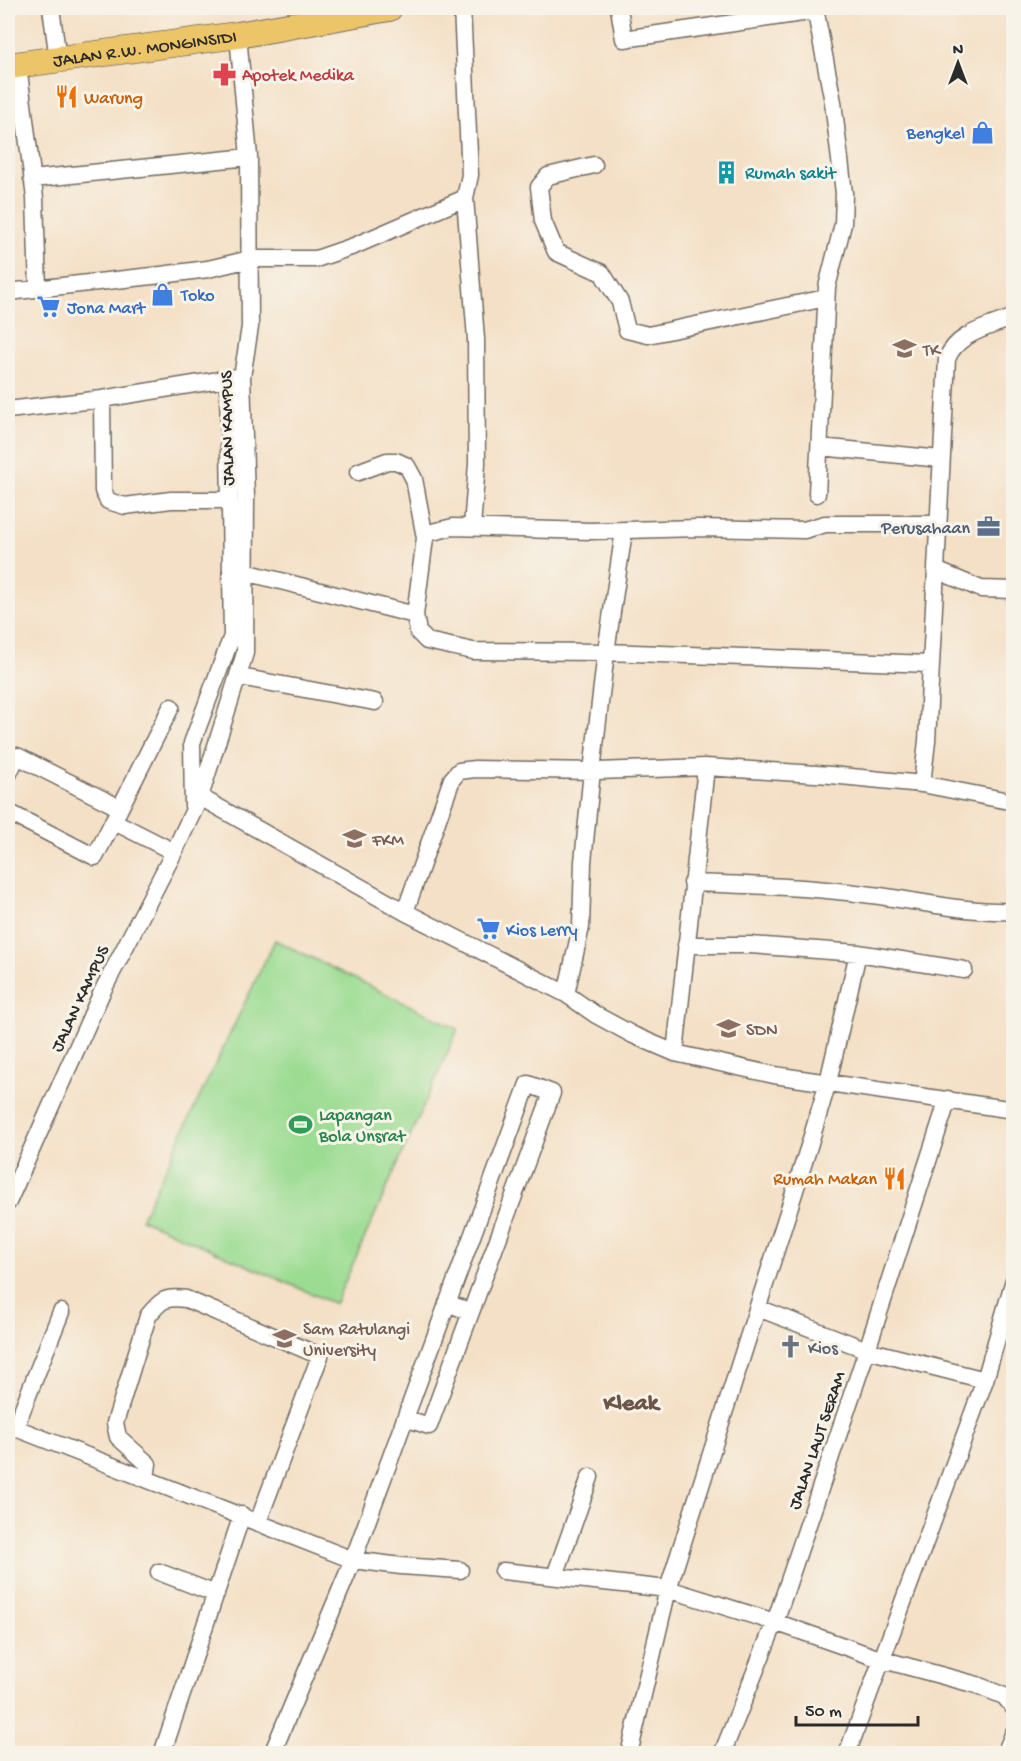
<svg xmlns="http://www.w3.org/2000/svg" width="1021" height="1761" viewBox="0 0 1021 1761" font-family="'Gochi Hand',sans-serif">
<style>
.green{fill:#9bdc92;stroke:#63845e;stroke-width:1.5}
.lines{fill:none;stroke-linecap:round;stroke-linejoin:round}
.minor-casing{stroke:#716a61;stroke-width:19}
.highway-casing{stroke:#716a61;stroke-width:28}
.minor{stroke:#fff;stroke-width:16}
.highway{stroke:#edc569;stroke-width:26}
.labels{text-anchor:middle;stroke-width:6;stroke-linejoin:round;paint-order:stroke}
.street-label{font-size:18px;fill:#2b2b2b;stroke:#f7f3e8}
.health-label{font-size:18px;fill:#be3a42;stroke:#f7f3e8;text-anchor:start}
.food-label{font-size:18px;fill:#c56008;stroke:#f7f3e8;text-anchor:start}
.shop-label{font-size:18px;fill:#366cbe;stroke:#f7f3e8;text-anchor:start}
.culture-label{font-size:18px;fill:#0d838f;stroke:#f7f3e8;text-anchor:start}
.education-label{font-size:18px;fill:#785e54;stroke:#f7f3e8;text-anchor:start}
.service-label{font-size:18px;fill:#4e5e75;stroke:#f7f3e8;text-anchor:end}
.leisure-label{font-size:18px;fill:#27864d;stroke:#f7f3e8;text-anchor:start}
.worship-label{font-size:18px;fill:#5b616d;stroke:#f7f3e8;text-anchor:start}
.district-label{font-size:24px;font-weight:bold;fill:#6d5449;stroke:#f7f3e8}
</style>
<rect width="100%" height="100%" fill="#f7f3e8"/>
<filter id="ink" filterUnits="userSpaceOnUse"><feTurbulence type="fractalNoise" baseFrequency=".0167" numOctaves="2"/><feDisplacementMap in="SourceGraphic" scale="12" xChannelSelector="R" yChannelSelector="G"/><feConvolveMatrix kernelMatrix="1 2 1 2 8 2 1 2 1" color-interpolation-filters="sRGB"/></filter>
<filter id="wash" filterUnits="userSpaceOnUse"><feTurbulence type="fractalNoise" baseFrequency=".008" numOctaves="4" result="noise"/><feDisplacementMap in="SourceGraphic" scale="24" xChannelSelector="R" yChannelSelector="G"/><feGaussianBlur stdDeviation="1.35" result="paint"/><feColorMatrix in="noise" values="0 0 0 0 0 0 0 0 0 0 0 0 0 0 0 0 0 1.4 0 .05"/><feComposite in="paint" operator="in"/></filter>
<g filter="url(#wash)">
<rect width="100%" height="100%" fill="#f4e0c6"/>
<path class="green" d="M275 940 458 1029 335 1304 141 1219Z"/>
</g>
<g filter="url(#ink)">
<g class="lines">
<defs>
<path id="minor" d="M51 8 58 59
M462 8 470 175 465 198 476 339 477 464 472 527
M619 8 624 39 816 11
M815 8 833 102 844 193 843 224 827 287 817 494
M18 65 35 198 38 289
M594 165 548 176 539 187 543 221 556 252 602 273 620 302 627 330 648 335 826 298
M32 179 249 157
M8 292 161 275 208 269 250 259H316L354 246 465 198
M1014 317C990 327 956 333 947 359L927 741 922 784 1014 802
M102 399 103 491 108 501 125 506 171 500H229
M8 410 102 399 238 377
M820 447 941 459
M358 472 387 461H396L407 466 414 479 425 538
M936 570 981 589 1014 590
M245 572 415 615
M930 664 606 652 473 651 427 641 418 632 415 615 425 538 428 533 453 527 591 531 698 528 804 530 825 524H938
M240 677 375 702
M8 775 17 756 120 808 95 857 8 812
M200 797 405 912 566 994 596 1015 633 1035 675 1053 774 1075 1014 1110
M193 806 192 743 232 636 228 379
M120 808 171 707
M113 821 174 852
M692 883C752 885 812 887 872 895 919 901 966 913 1014 911
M405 912 452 779 459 771 475 769 598 771 706 767 831 775 922 784
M686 945H750L858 953 964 970
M566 994 581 927 583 862 592 771 606 652 624 531
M675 1053 706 767
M8 1202 102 992 174 852 200 797 245 653 246 497 242 377 250 327 249 157 238 35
M758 1308 867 1350 985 1380
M405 1418 429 1426 471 1312
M8 1425 353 1560 401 1566 460 1570
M15 1428 61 1312
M146 1478 148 1464 118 1437 115 1423 148 1316C161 1300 165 1296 186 1299L320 1356 258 1522
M503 1571 668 1589 775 1622 880 1659 977 1685 1004 1696 1014 1708
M159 1572 216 1594
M555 1576 590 1477
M162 1754 242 1515
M272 1754 353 1560 528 1084 552 1093 471 1312 447 1303
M629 1754 668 1589 809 1146 828 1082 858 953
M722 1754 775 1622 867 1350 948 1099
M847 1754 985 1380 1014 1280
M1005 1754 1014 1732"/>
<g id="highway">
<path id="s1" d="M8 66 238 35 389 8"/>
</g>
</defs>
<use href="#minor" class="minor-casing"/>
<use href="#highway" class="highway-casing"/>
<use href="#minor" class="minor"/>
<use href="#highway" class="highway"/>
</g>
</g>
<defs>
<symbol id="pharmacy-bare" viewBox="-9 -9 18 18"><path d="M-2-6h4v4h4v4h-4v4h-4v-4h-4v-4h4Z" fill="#e0444e" stroke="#f7f3e8" stroke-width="2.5" paint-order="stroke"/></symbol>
<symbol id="restaurant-bare" viewBox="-9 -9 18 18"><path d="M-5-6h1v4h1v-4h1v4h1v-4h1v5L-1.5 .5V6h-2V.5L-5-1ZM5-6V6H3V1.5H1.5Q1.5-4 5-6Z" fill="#e8710a" stroke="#f7f3e8" stroke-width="2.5" paint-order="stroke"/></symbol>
<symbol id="shop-bare" viewBox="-9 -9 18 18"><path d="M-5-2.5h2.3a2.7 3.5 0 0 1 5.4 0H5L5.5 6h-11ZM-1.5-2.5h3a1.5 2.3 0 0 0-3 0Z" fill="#3f7fe0" stroke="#f7f3e8" stroke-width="2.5" paint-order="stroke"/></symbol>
<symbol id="building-bare" viewBox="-9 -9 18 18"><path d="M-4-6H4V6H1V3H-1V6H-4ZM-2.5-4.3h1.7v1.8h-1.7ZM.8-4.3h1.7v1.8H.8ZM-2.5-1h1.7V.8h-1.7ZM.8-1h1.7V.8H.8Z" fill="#0f9aa8" stroke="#f7f3e8" stroke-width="2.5" paint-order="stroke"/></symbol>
<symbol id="supermarket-bare" viewBox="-9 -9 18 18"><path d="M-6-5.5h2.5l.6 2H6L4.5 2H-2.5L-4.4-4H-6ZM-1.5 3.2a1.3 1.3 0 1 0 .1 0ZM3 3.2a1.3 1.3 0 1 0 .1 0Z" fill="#3f7fe0" stroke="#f7f3e8" stroke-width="2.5" paint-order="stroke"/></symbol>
<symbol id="school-bare" viewBox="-9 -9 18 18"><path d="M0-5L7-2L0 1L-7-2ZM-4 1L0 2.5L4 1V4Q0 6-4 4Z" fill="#8d6e63" stroke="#f7f3e8" stroke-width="2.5" paint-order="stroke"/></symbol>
<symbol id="office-bare" viewBox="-9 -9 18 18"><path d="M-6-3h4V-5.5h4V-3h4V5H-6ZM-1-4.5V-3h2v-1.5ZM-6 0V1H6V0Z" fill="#5c6f8a" stroke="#f7f3e8" stroke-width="2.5" paint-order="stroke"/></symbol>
<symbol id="university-bare" viewBox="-9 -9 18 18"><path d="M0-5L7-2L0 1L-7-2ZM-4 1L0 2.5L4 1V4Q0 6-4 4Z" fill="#8d6e63" stroke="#f7f3e8" stroke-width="2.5" paint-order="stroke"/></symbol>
<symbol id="stadium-bare" viewBox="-9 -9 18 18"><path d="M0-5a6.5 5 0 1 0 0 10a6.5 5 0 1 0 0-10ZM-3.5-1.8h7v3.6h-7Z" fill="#2e9e5b" stroke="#f7f3e8" stroke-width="2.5" paint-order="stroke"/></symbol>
<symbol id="church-bare" viewBox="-9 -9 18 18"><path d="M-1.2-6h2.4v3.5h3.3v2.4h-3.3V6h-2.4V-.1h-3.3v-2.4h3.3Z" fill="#6b7280" stroke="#f7f3e8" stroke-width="2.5" paint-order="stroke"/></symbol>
</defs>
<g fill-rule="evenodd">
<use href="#pharmacy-bare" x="208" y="58" width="33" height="33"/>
<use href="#restaurant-bare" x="50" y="80" width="33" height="33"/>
<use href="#shop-bare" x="966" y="116" width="33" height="33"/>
<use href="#building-bare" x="710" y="156" width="33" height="33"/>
<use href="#shop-bare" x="146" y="278" width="33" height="33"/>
<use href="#supermarket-bare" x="32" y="290" width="33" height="33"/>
<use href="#school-bare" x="888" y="332" width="33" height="33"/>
<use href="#office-bare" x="972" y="510" width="33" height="33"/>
<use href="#university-bare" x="338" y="822" width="33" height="33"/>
<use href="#supermarket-bare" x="472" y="912" width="33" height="33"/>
<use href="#school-bare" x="712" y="1012" width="33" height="33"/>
<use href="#stadium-bare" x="284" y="1108" width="33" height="33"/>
<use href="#restaurant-bare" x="878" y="1162" width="33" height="33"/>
<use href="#university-bare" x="268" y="1322" width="33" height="33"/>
<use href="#church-bare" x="774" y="1330" width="33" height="33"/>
</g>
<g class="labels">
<g class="street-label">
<text dy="6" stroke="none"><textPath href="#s1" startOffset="138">JALAN R.W. MONGINSIDI</textPath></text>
<text transform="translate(226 428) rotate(-91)" y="6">JALAN KAMPUS</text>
<text transform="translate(79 998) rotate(-65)" y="6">JALAN KAMPUS</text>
<text transform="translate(816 1440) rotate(-71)" y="6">JALAN LAUT SERAM</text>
</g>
<g class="health-label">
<text x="242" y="80">Apotek Medika</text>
</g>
<g class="food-label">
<text x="84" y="103">Warung</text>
<text x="877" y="1184" text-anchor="end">Rumah Makan</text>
</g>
<g class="shop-label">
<text x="965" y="138" text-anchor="end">Bengkel</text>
<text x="181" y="300">Toko</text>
<text x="67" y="313">Jona Mart</text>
<text x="506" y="935">Kios Lerry</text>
</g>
<g class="culture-label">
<text x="745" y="178">Rumah sakit</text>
</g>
<g class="education-label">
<text x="923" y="355">TK</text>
<text x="372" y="845">FKM</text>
<text x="746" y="1035">SDN</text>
<text x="303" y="1334">Sam Ratulangi<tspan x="303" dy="21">University</tspan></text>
</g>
<g class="service-label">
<text x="970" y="533">Perusahaan</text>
</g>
<g class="leisure-label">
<text x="319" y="1120">Lapangan<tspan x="319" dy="21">Bola Unsrat</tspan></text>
</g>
<g class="worship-label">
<text x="808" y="1353">Kios</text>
</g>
<g class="district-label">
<text x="631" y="1409">Kleak</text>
</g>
</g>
<rect width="1021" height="1761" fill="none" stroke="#f7f3e8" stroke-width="30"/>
<g transform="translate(958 63)" stroke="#f7f3e8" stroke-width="4.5" paint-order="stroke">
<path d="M0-4.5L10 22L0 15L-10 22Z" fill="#2b2b2b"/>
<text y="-9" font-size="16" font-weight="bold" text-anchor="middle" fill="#2b2b2b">N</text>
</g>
<path d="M796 1716v9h122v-9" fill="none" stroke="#2b2b2b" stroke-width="3"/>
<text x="805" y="1716" font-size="18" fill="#2b2b2b" stroke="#f7f3e8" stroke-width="4.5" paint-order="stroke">50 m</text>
</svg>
